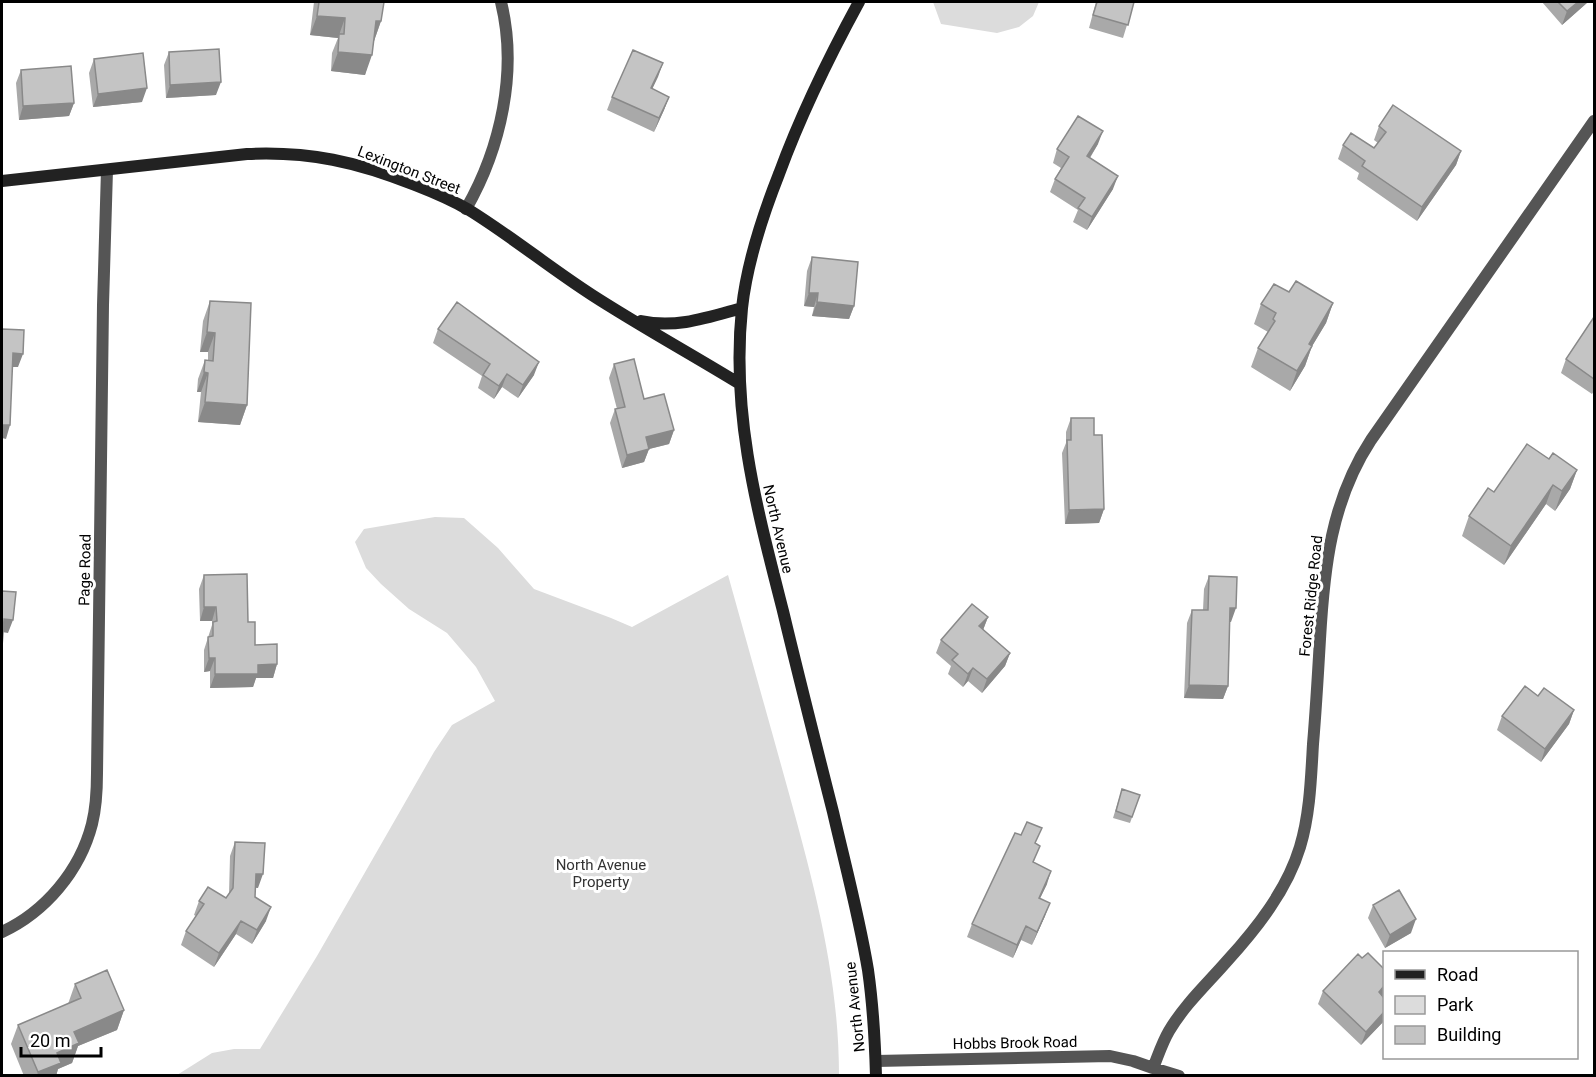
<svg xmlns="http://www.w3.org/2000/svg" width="1596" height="1077" viewBox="0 0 1596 1077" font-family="Roboto,sans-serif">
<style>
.green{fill:#dcdcdc}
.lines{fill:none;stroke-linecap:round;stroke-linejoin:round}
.street{stroke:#555;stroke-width:12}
.secondary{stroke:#222;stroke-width:12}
.wall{fill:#a9a9a9}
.shaded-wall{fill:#898989}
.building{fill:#c4c4c4;stroke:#898989;stroke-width:1.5}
.labels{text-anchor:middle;stroke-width:6;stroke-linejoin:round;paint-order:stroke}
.street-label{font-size:15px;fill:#000;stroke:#fff}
.park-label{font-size:15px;fill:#333;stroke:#fff}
</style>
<rect width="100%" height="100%" fill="#fff"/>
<path class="green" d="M933 2H1039L1033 16 1019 27 997 33 941 24Z
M435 517 464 518 498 548 534 589 611 618 632 627 728 575C748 647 768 718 788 790 814 884 839 977 839 1075H177L212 1053 234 1049H260L317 956 434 752 452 725 495 701 476 667 447 633 409 609 381 584 366 568 355 542 364 529Z"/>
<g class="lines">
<path class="street" d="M466 209C501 148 518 71 501 2
M2 932C45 912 80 871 92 824 96 808 97 790 97 773L103 305 107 170
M876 1061 1110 1056 1133 1061 1153 1068 1179 1076
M1153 1068C1158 1056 1162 1043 1169 1031 1185 1004 1207 984 1227 961 1257 928 1287 890 1300 847 1310 814 1311 778 1313 744 1316 709 1318 674 1320 639 1324 568 1331 501 1371 440L1594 121"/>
<path class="secondary" d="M859 2C829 57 801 114 779 174 762 217 747 262 742 308 731 414 757 509 783 611 799 678 816 745 833 812 845 864 859 916 868 970 873 1005 875 1040 876 1076
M2 181 247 154C309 151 358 162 415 185 433 192 452 200 469 210 511 236 550 268 592 295 640 326 691 354 740 384
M641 321C676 329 709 317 742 308"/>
</g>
<path class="wall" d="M314 2H384L381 21 374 41 365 75 331 71 332 53 338 38 310 35Z
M1096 2H1134L1123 38 1089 28Z
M1542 2H1588L1562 25Z
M169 52 216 95 166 98 164 65Z
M94 59 142 102 93 107 89 73Z
M663 63 652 89 669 97 664 110 654 132 607 110 612 97Z
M21 70 74 103 69 116 19 120 16 83Z
M1379 126 1461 151 1456 165 1417 221 1357 179 1359 173 1338 159 1343 145 1374 148 1378 143 1374 140Z
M1098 144 1090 158 1113 189 1087 230 1073 222 1078 210 1050 192 1055 179 1061 168 1053 163 1057 149Z
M812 257 854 306 849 319 812 316 814 307 804 306 807 271Z
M1289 292 1333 303 1326 323 1312 346 1305 366 1290 391 1251 367 1258 348 1268 332 1254 324 1261 304Z
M210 301 247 405 240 425 198 422 201 392H197L198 379 205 360H208V352H200L203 321Z
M1594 317V391L1592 394 1561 373 1566 359Z
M438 329 534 375 518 398 502 387 494 399 478 388 482 376 433 343Z
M614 364 644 399 674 430 669 444 649 449 644 462 622 468 610 423 615 409H617L609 378Z
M1071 418 1094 435 1104 509 1099 523 1065 524 1062 453 1066 443V432Z
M1549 459 1577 470 1570 489 1555 511 1546 504 1504 565 1462 536 1469 516 1494 492Z
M204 575 248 622 255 645 277 664 273 678H256L253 687 210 688V671L204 672V650L212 625V621H200L199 589Z
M1209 576 1231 622H1230L1228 686 1223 699 1184 698 1187 623 1192 610H1203L1204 589Z
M988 617 983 630 1010 653 1005 666 982 693 968 681 963 687 948 674 951 666 936 653 941 640Z
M1538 696 1574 710 1569 724 1541 762 1497 730 1502 716Z
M1122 789 1140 795 1130 823 1113 818Z
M235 842 258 888 255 887V897L266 921 252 944 236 934 214 967 181 945 186 931 196 916 194 915 199 901 226 898 229 895 230 856Z
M1036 844 1034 862 1047 884 1040 898 1045 916 1032 945 1021 940 1013 958 967 937 972 924Z
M1373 905 1411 933 1385 948 1368 918Z
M75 984 124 1010 117 1030 78 1046 72 1063 58 1069 56 1076H24L11 1044 18 1025 68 1004Z
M1323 991 1383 996 1384 998V1021L1361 1045 1318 1004Z"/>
<path class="shaded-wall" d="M1578 2H1588L1562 25 1567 11Z
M317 16 345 18 338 38 310 35Z
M376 21H381L374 41 369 40Z
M338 52 372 55 365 75 331 71Z
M663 63 658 77 646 102 651 88Z
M221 82 216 95 166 98 170 85Z
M147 88 142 102 93 107 98 94Z
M669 97 664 110 654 132 659 118Z
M74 103 69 116 19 120 23 106Z
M1103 131 1098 144 1082 170 1087 156Z
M1461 151 1456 165 1417 221 1422 207Z
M1118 176 1113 189 1087 230 1092 217Z
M809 293H818L814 307 804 306Z
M817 302 854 306 849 319 812 316Z
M1333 303 1326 323 1302 363 1309 344Z
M207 332 215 333 208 352H200Z
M1312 346 1305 366 1290 391 1297 371Z
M13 353 23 354 18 367H9Z
M539 362 534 375 518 398 523 385Z
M204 372 208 373 201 392H197Z
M507 374 502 387 494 399 499 386Z
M205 402 247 405 240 425 198 422Z
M2 425H10L6 439 2 438Z
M674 430 669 444 641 451 646 437Z
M649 449 644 462 622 468 627 455Z
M1577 470 1570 489 1555 511 1562 491Z
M1553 485 1546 504 1504 565 1511 546Z
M1104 509 1099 523 1065 524 1069 510Z
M204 607H216L212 621H200Z
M1230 608H1236L1231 622 1225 621Z
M988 617 983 630 979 626Z
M4 619 13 620 8 633 2 632Z
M1010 653 1005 666 982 693 987 679Z
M209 658H215L210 671 204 672Z
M277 664 273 678H256L253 687 210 688 215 674 258 665Z
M973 668 968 681 963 687 968 674Z
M1189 685 1228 686 1223 699 1184 698Z
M1574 710 1569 724 1541 762 1545 749Z
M1051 871 1047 884 1034 911 1039 898Z
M256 874H263L258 888 251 887Z
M1050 903 1045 916 1032 945 1037 932Z
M271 907 266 921 252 944 257 930Z
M1416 919 1411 933 1385 948 1390 935Z
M241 921 236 934 214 967 219 953Z
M1026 926 1021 940 1013 958 1017 945Z
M1384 986V994L1374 1005 1379 992Z
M124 1010 117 1030 78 1046 72 1063 58 1069 56 1076H37L38 1072 57 1053 74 1032Z
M1384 1012V1021L1361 1045 1366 1032Z"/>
<path class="building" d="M319 2H384L381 21H376L372 55 338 52 339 34H344L345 18 317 16Z
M1097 2H1134L1128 25 1093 15Z
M1558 2H1578L1567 11Z
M219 49 221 82 170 85 169 52Z
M633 50 663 63 651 88 669 97 659 118 612 97Z
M143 53 147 88 98 94 94 59Z
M71 66 74 103 23 106 21 70Z
M1393 105 1461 151 1422 207 1362 166 1365 161 1343 145 1351 133 1374 148 1386 132 1379 126Z
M1078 116 1103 131 1087 156 1118 176 1092 217 1078 208 1085 198 1055 179 1069 157 1057 149Z
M812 257 858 262 854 306 817 302 818 293H809Z
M1296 281 1333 303 1309 344 1312 346 1297 371 1258 348 1275 321 1273 319 1276 313 1261 304 1274 284 1289 292Z
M210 301 251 303 247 405 205 402 208 373 204 372 205 360 213 361 215 333 207 332Z
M457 302 539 362 523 385 507 374 499 386 483 375 490 364 438 329Z
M1594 317V379L1566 359Z
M2 329 24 330 23 354 13 353 10 425H2Z
M634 359 644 399 664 394 674 430 646 437 649 449 627 455 615 409 625 407 614 364Z
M1071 418H1094V435H1102L1104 509 1069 510 1067 440H1071Z
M1527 444 1549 459 1553 453 1577 470 1562 491 1553 485 1511 546 1469 516 1488 488 1494 492Z
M247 574 248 622H255V645L277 644V664L258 665V674H215V658H209L208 637 213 636V622L217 621 216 607H204V575Z
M1209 576 1237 577 1236 608H1230L1228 686 1189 685 1192 610H1208Z
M2 591 16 592 13 620 4 619 2 647Z
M972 604 988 617 979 626 1010 653 987 679 973 668 968 674 952 660 958 654 941 640Z
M1525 686 1538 696 1544 688 1574 710 1545 749 1502 716Z
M1122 789 1140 795 1132 817 1116 811Z
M1027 822 1042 828 1035 843 1040 846 1033 862 1051 871 1039 898 1050 903 1037 932 1026 926 1017 945 972 924 1015 833 1021 835Z
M235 842 265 843 263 874H256L255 897 271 907 257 930 241 921 219 953 186 931 204 904 199 901 208 887 226 898 233 888Z
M1399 890 1416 919 1390 935 1373 905Z
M1368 953 1384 969V986L1379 992 1384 998V1012L1366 1032 1323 991 1358 954 1362 958Z
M107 970 124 1010 74 1032 79 1043 57 1053 61 1063 38 1072 18 1025 81 998 75 984Z"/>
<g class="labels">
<g class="street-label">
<text transform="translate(409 170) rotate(21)" y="5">Lexington Street</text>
<text transform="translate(778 529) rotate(77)" y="5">North Avenue</text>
<text transform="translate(85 570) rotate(-89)" y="5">Page Road</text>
<text transform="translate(1311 596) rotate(-84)" y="5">Forest Ridge Road</text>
<text transform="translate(855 1007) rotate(-96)" y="5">North Avenue</text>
<text transform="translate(1015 1043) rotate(-1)" y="5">Hobbs Brook Road</text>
</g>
<g class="park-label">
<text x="601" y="870">North Avenue<tspan x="601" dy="17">Property</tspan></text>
</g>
</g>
<rect width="1596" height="1077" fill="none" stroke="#000000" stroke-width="6"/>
<rect x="1383" y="951" width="195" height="108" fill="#ffffff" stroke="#999999" stroke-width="1.5"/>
<rect x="1395" y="970" width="30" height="9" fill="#222222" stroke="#999999" stroke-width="1.5"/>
<text x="1437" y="981" font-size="18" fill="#000000">Road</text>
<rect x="1395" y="996" width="30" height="18" fill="#dcdcdc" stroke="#999999" stroke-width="1.5"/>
<text x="1437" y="1011" font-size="18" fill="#000000">Park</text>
<rect x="1395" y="1026" width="30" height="18" fill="#c4c4c4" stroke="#999999" stroke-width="1.5"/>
<text x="1437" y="1041" font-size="18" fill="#000000">Building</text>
<path d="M21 1047v9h80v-9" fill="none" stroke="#000000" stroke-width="3"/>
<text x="30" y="1047" font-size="18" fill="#000000" stroke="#ffffff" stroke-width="4.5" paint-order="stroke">20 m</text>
</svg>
